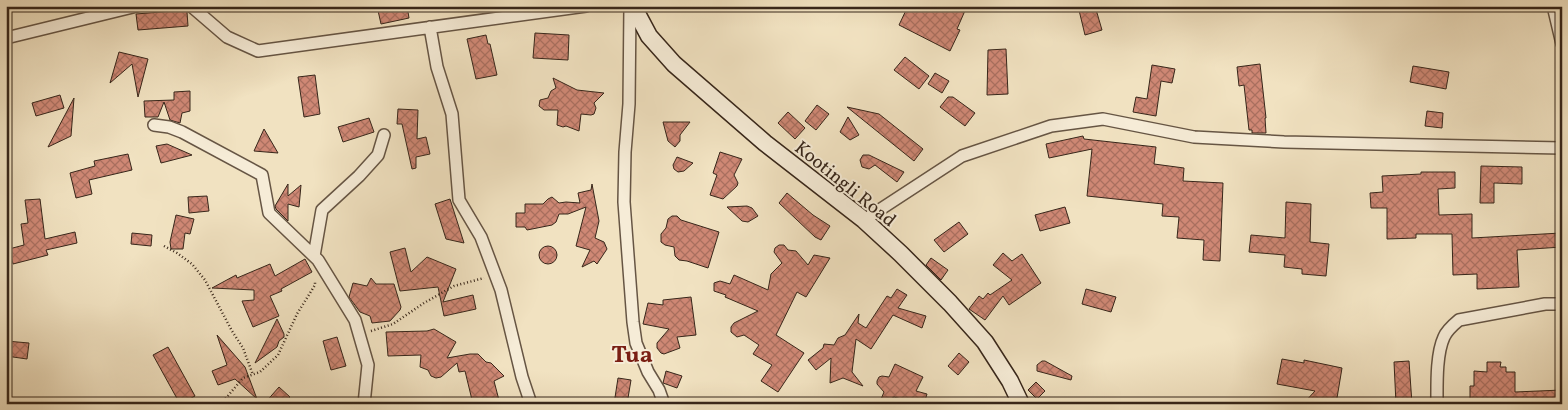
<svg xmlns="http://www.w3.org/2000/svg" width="1568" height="410" viewBox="0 0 1568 410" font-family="Vollkorn,serif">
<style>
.building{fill:url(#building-cross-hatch);stroke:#37261a}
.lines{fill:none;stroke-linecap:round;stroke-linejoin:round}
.street-casing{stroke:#654;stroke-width:14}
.secondary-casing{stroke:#37261a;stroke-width:19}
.path{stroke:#37261a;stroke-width:2.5;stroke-dasharray:1 2.5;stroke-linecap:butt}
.street{stroke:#f6ecd7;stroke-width:11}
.secondary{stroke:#f6ecd7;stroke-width:16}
.labels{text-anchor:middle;stroke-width:4;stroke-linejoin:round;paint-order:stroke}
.street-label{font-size:19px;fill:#37261a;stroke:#f6ecd7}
.district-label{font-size:24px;font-weight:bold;fill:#7a1f14;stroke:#f6ecd7}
</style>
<defs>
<pattern id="building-cross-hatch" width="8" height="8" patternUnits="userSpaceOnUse" patternTransform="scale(1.25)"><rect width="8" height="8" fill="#cf8875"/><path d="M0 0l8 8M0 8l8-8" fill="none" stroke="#a96f5f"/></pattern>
</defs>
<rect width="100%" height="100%" fill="#f1e2c1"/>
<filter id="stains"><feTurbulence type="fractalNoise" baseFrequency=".004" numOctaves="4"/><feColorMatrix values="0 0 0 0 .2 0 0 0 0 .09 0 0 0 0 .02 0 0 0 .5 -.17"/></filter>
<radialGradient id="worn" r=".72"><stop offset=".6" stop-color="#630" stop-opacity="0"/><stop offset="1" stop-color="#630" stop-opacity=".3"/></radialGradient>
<path class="building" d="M377 6H407L409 18 381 24Z
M908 6H967L957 29 960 30 950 51 899 25Z
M1078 6H1095L1102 30 1085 35Z
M185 10 187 12 188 26 138 30 136 14Z
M535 33 569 35 568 60 533 58Z
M486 35 488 44H490L497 75 476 79 467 39Z
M1006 49 1008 94 987 95 988 50Z
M119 52 148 59 138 97 132 64 110 83Z
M905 57 929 76 919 89 894 70Z
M1260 64 1266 118H1265L1266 133H1252V130H1249L1244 85 1239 86 1237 67Z
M1152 65 1175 69 1172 83 1161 81 1156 116 1133 112 1136 97 1147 99Z
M1413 66 1449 72 1446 89 1410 82Z
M935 73 949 81 942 93 928 84Z
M315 75 320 114 304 117 298 77Z
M553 78 577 90 604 93 594 103 596 108 594 114 591 115 581 114 579 131 566 126 563 127 557 125 558 110H544L539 106 540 100 548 98 551 91 556 88Z
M190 91V111L182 113 180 123 170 120 164 102 158 117H145L144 101 174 100V92Z
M60 95 64 108 36 116 32 103Z
M948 97H953L975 113 965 126 940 107Z
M74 98 71 136 48 147Z
M817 105 829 114 816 130 805 121Z
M847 107 879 114 923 149 914 161Z
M398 109 418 110 417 139 426 137 430 154 416 157V168L412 169 402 124H397Z
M1427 111 1443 113 1442 128 1425 126Z
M788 112 805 128 795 139 778 123Z
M848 117 859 135 850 140 840 132Z
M369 118 374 132 343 142 338 127Z
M663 122H690L680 135V141L675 147 668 141Z
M264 129 278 153 254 151Z
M1083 136 1084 139 1156 147 1154 164 1184 168 1183 181 1223 183 1220 261 1203 260 1204 240 1177 238 1179 217 1162 216 1163 204 1087 196 1092 149 1049 158 1046 144Z
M167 144 192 155 161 163 156 146Z
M720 152 742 159 734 175 738 183 737 186 723 199 710 195 717 175 713 173Z
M128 154 132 170 89 180 92 194 76 198 70 173 95 166 94 161Z
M863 155H869L904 172 897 182 875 165 869 169 862 167 860 160Z
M677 157 693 163 684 171 678 172 674 169 673 165Z
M1481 166 1522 167V184L1494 183V203H1480Z
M1421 172H1455V188L1438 189 1439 215 1472 214V238L1561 233 1562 247 1517 250 1519 287 1477 289V274L1453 275 1452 234H1416V238L1387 239V208H1371L1370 193 1383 192 1382 176 1421 174Z
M288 184V196L301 185 299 207 288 204V221L276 209 275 206Z
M592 184 599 221 595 238 604 242 607 249 597 264 594 261 582 267 590 250 576 246 586 207 568 214H559L556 222 552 225 527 230 525 227H516V213H525V204H543L548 199 552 197 559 203 566 202 580 203 578 193 591 190Z
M787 193 813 215 830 226 821 240 815 237 779 203Z
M207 196 209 211 189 213 188 197Z
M40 199 45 239 75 232 77 243 46 250 48 255 13 264 9 249 24 245 21 224 28 223 25 200Z
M450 199 464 243 446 239 435 204Z
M1286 202 1311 204 1310 242 1329 244 1326 276 1302 274V269L1284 267 1285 255 1249 252 1251 235 1285 238Z
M747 206 752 208 758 216 748 222 742 221 727 207Z
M1065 207 1070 223 1040 231 1035 215Z
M176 215 194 219 190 234 185 233 183 249H171L170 242Z
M672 216H677L681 220 719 232 708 268 687 261 679 260 675 256 674 247 665 245 661 242V234L666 228 668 219Z
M959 222 968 234 944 252 934 240Z
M132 233 152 235 151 246 131 244Z
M779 245H784L788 250 796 251 808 265 814 255 830 258 806 297 797 292 776 335 804 353 778 392 761 381 772 365 753 354 759 345 744 335 737 337 731 332V327L734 323 758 311 725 297 726 295 714 291V283L720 281 730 284 734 275 768 290 771 274 782 263 774 252 775 248Z
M539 255a9 9 0 1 1 18 0a9 9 0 1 1-18 0Z
M405 248 411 272 427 257 456 269 443 302 473 295 476 309 444 316 438 287 400 291 390 252Z
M1003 253 1012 261 1022 254 1041 283 1009 305 1003 296 985 320 969 309 979 296 983 299 988 293 990 295 1012 280 993 265Z
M931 258 948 270 941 280 926 265Z
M305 259 312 272 281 289 282 291 270 296 279 316 253 327 242 301 254 300V290L212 288 236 275 237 278 270 264 275 276Z
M371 278 376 284H394L401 307 400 310 390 321 372 323 370 316 360 312 349 297 353 283 367 286Z
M897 289 907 295 898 308 926 316 922 328 893 315 871 349 856 339 852 372 863 386 843 378 830 383 831 358 816 370 808 360 823 348 824 344 834 345 838 338 845 335 859 314 858 323 866 328 887 296 891 298Z
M1086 289 1116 297 1111 312 1082 304Z
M691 297 696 335 677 337 680 348 664 354 661 353 657 348V343L669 329 643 324 648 303 663 305V300Z
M277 319 284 334V337L279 341 277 347 255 363Z
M434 329 456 342 447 358 470 354H478L486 362 491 363 504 376 494 381 500 404H473L465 371 459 372 457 363 441 377 436 378 431 376 428 370 420 367 421 355 388 356 386 332 427 331Z
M217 335 245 367 257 399 235 379 218 385 212 371 227 365Z
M337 337 346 366 331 370 323 341Z
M6 341 29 343 27 359 6 356Z
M168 347 195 396 181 404H180L153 355Z
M959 353 969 362 958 375 948 366Z
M1282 359 1304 363V360L1342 368 1336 404H1303L1315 391 1277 384Z
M1042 361H1045L1072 376 1071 380 1037 371V365Z
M1409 361 1412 404H1396L1394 362Z
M1487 362H1501L1500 367H1506V372H1515V392L1562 390V404H1470V386H1474V371L1487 372Z
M895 364 923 377 916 391 927 394 924 404H918L894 397 883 404H879L884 392 877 384V381L879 377 882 376 889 377Z
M666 371 682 376 677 388 663 383Z
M618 378 631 380 627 404H614Z
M1036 382 1045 391 1037 399 1028 390Z
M279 387 290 397 289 398 294 404H264Z"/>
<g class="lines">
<defs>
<path id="street" d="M191 6 227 37 258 51 586 6
M630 6 629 104 625 152 624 202 633 322 636 343 648 372 659 390 664 404
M1553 6 1562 44
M430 27 437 67 452 114 459 200 481 237 501 290 522 377 531 404
M6 38 137 6
M154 125 169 127 182 132 262 175 269 213 318 260 355 320 368 365 364 404
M864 220 962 156 1051 126 1103 119 1194 137 1284 142 1562 148
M314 256 322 210 359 176 378 155 384 135
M1437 404C1437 385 1436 354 1444 337 1447 330 1453 325 1459 320L1545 304H1562"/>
<path id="secondary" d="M633 6 649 36 674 64 765 143 864 220 901 254 950 303 985 342 1010 381 1021 404"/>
</defs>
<use href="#street" class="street-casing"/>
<use href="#secondary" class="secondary-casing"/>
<path class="path" d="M164 246 177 253 192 264 205 280 232 331 243 348 253 375
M371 331 393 324 424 303 454 286 484 278
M221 404 243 378 260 372 278 355 297 314 315 285V281"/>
<use href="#street" class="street"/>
<use href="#secondary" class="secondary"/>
</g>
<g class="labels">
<g class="street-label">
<text transform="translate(846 183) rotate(39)" y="7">Kootingli Road</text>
</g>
<g class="district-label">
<text x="632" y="362">Tua</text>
</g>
</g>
<rect width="1568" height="410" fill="none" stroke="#f1e2c1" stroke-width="25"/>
<rect x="8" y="8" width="1553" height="395" fill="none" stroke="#37261a" stroke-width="2.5"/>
<rect x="12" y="12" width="1543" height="385" fill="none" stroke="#37261a"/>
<rect width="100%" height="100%" filter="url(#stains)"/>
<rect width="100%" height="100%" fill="url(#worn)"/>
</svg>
